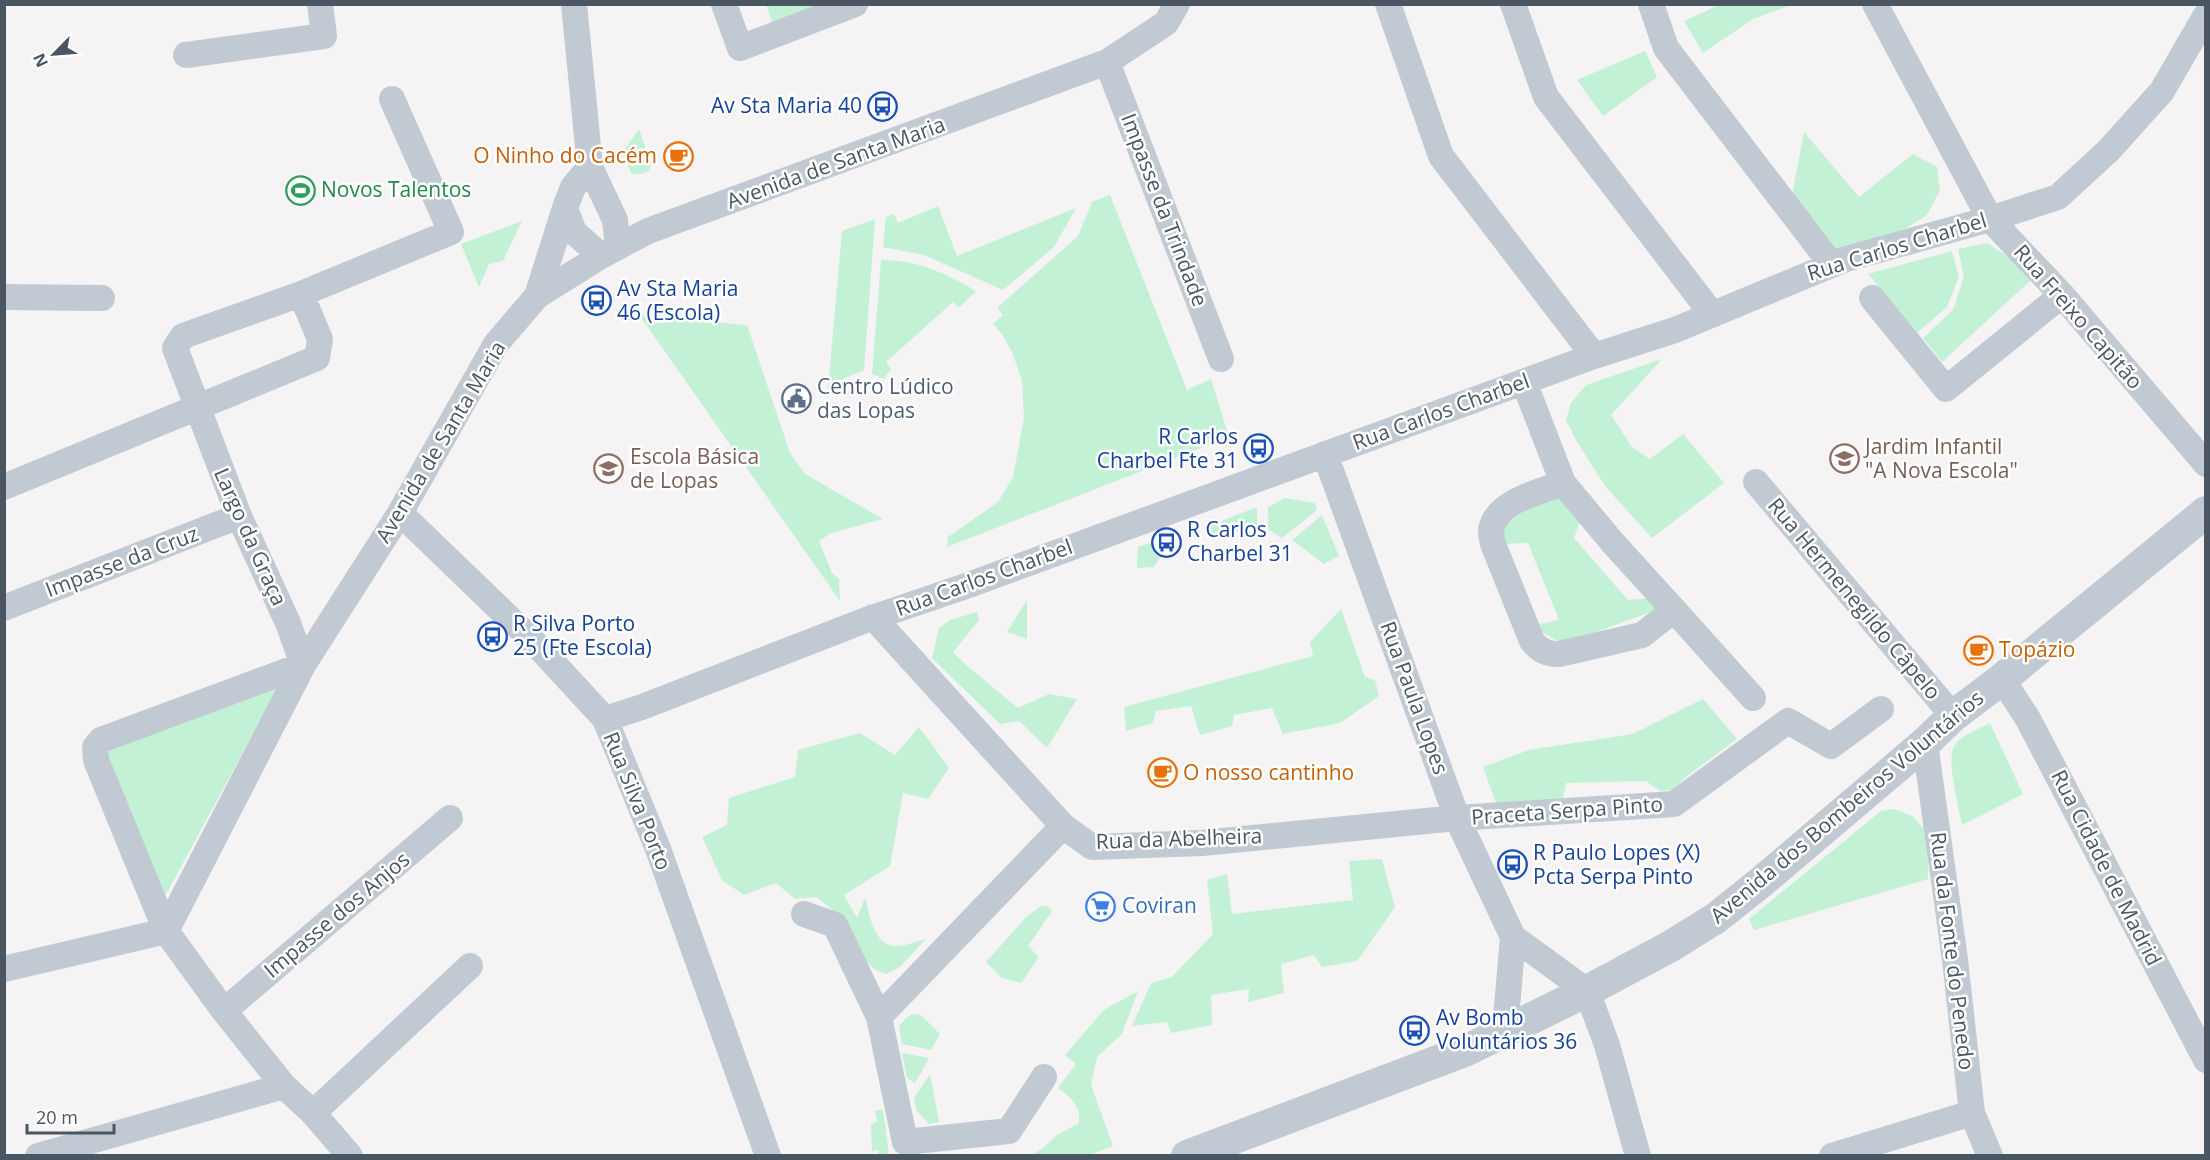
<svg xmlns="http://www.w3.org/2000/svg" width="2210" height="1160" viewBox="0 0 2210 1160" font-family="'Open Sans',sans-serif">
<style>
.green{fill:#c3f1d5}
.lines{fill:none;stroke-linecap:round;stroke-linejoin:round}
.minor{stroke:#c1cad2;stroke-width:26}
.tertiary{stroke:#c1cad2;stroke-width:32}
.labels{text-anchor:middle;stroke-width:5;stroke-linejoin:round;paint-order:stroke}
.transit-label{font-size:21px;fill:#164399;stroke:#fff;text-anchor:start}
.food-label{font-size:21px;fill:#c56008;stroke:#fff;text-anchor:start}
.street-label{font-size:21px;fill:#4a5661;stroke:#fff}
.leisure-label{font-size:21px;fill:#27864d;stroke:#fff;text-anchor:start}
.service-label{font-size:21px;fill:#4e5e75;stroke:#fff;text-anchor:start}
.education-label{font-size:21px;fill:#785e54;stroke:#fff;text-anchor:start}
.shop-label{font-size:21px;fill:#366cbe;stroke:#fff;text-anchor:start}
</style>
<rect width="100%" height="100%" fill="#f5f3f3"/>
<path class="green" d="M766 4 840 5 774 28Z
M1721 4 1791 5 1753 19 1703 53 1684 21Z
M1645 51 1657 77 1603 116 1577 80Z
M639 129 651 165 649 171 641 174H632L622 153Z
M1804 132 1859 197 1913 154 1937 167 1940 190 1927 215 1905 229 1834 255 1792 195Z
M1110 195 1187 390 1211 379 1229 437 947 547 948 537 998 502 1013 477 1024 418 1022 380 1012 352 1002 334 993 324 1003 315 997 308 1078 236 1092 202Z
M938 206 957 256 1076 208 1054 247 1003 290 924 255 883 247 886 217 894 214 898 223Z
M875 219 864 370 840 380 835 392 828 389 842 231Z
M522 221 503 261 489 264 479 287 461 244Z
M1987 243 2012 259 2031 280 1942 362 1923 338 1953 310 1964 277 1958 249Z
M1952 251 1959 277 1947 307 1917 333 1868 274Z
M881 260C917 260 946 273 976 291L959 308 953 302 886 362 891 369 884 379 872 374Z
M640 316 747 325 790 453 805 474 883 519 831 533 819 541 832 573 839 579 840 601Z
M1662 359 1611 415 1632 447 1650 459 1683 434 1724 483 1652 538 1605 486 1576 440 1566 420 1571 403 1586 385Z
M1563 497 1582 516 1574 538 1628 600 1653 598 1659 609 1563 644 1542 632 1539 624 1559 620 1528 543 1504 544V526L1536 503Z
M1285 498 1315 503 1317 510 1282 538 1268 529V507Z
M1257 507V527L1208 537 1206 527Z
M1322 515 1339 556 1324 564 1292 540Z
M1165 538 1167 546 1154 567 1137 568 1138 547Z
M1027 600V639L1007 632Z
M1341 609 1365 677 1375 680 1379 696 1340 723 1283 734 1272 708 1234 715 1232 726 1200 735 1191 706 1156 711 1153 723 1126 731 1124 707 1313 656 1310 642Z
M977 612 979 620 953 652 966 665 1018 708 1049 694 1077 699 1047 748 1019 721 1000 724 932 658 939 628 950 620Z
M280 684 163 900 106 752Z
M1703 699 1737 739 1687 776 1672 790 1660 791 1646 781 1566 783 1562 803 1497 806 1483 767 1529 750 1633 734Z
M1990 723 2023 794 1962 825C1959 808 1946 760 1954 746 1961 735 1979 729 1990 723Z
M919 727 949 768 928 799 903 793 890 866 844 895 857 918 865 898C870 915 873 946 897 946 906 946 917 941 926 939L901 966 887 974C858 967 859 938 841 918 834 911 825 904 817 897L795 899 776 883 744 895 722 880 702 837 727 825 729 798 795 777 798 750 860 733 895 755Z
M1894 809 1912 816 1928 833V879L1754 930 1749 919 1881 811Z
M1382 859 1395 907 1357 961 1322 967 1314 955 1281 964 1284 993 1248 1002 1249 989 1211 995 1212 1025 1171 1033 1167 1022 1132 1026 1151 983 1172 977 1213 934 1207 880 1227 874 1232 914 1353 900 1349 861Z
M1041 906H1047L1052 911 1028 946 1039 957 1021 983 1002 978 986 962 1027 916Z
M1138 991 1122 1034 1097 1057 1091 1085 1113 1146 1089 1155H1032L1043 1148 1057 1135 1079 1123C1081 1106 1071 1097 1058 1088L1076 1064 1065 1055 1104 1010Z
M911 1014 921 1015 940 1034 931 1050 902 1044 899 1025Z
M902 1053 929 1058 915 1083 907 1078Z
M930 1074 939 1122 929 1124 916 1110 914 1098Z
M875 1110H883L889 1155H879L878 1150 872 1151 871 1125 877 1121Z"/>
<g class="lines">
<path class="minor" d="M574 4 590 167 615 220 618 247
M724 4 740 48 855 4
M1388 4 1441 156 1594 356
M1513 4 1546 97 1712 314
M1651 4 1666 48 1832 265
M1875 4 1990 219 2062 295 2206 464
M186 55 324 36 320 4
M1107 62 1221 359
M590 167 573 187 565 208 574 232 601 256
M537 296 565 208
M4 297 102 298
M1872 298 1946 389 2062 295
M1524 382 1563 483 1613 543 1674 610 1642 635 1559 654C1547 654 1540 651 1532 641L1493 544C1492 540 1491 535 1491 530 1496 501 1540 492 1563 483
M1325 454 1457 818 1513 937 1587 991 1607 1045 1638 1156
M1756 482 1953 716
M4 487 317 358 320 339 301 294
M400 513 534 642 605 719 658 849 768 1156
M4 608 239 516
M1674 610 1753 698
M873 617 1063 826
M2002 679 2028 719 2206 1060
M605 719 642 707 866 620 966 586 1594 356 1675 330 1846 259 1990 219 2058 197 2109 150 2162 91 2206 15
M1925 743 1955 960 1972 1113 1990 1156
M804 914 835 925 879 1017
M166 931 303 665 400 513 496 344 537 296 601 256 648 231 1107 62 1166 23 1177 4
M4 969 166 931
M224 1011 450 818
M1505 1030 1513 937
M1044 1077 1009 1131 905 1142 879 1017 1063 826 1092 847 1202 843 1457 818 1674 804 1788 721 1831 746 1881 709
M313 1113 470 966
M38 1156 284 1086
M350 1156 313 1113 284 1086 224 1011 166 931 96 760 95 747 101 740 303 665 288 623 239 516 175 348 183 336 301 294 451 232 392 99
M1832 1156 1972 1113"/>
<path class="tertiary" d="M1187 1156 1467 1050 1587 991 1671 946 1716 918 1760 883 1925 743 1953 716 2002 679 2206 512"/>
</g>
<defs>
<symbol id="bus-ring" viewBox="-11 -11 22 22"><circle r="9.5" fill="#fff" stroke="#1a4fb4" stroke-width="1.5"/><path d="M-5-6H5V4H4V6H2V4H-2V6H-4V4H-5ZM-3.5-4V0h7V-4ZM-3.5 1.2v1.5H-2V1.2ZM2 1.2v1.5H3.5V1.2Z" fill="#1a4fb4"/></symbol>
<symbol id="cafe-ring" viewBox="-11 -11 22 22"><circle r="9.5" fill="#fff" stroke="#e8710a" stroke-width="1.5"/><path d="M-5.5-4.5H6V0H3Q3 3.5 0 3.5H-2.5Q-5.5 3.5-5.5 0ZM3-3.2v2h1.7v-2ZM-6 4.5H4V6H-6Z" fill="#e8710a"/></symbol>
<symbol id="stadium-ring" viewBox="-11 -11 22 22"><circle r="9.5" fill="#fff" stroke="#2e9e5b" stroke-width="1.5"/><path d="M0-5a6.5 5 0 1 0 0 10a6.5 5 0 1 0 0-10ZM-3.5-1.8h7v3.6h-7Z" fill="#2e9e5b"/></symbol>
<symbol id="civic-ring" viewBox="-11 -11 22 22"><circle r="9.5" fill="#fff" stroke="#5c6f8a" stroke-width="1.5"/><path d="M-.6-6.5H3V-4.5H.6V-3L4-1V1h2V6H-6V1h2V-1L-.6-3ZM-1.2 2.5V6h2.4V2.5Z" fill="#5c6f8a"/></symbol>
<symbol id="school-ring" viewBox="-11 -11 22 22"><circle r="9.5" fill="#fff" stroke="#8d6e63" stroke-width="1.5"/><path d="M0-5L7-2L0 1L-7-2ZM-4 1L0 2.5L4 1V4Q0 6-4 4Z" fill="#8d6e63"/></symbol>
<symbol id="supermarket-ring" viewBox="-11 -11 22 22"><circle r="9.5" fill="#fff" stroke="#3f7fe0" stroke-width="1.5"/><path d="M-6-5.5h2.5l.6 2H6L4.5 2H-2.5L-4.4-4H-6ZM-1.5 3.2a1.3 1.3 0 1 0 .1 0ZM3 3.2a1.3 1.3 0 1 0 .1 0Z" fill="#3f7fe0"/></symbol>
</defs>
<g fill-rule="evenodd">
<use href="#bus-ring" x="866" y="90" width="33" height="33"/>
<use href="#cafe-ring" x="662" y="140" width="33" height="33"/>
<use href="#stadium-ring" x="284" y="174" width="33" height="33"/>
<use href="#bus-ring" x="580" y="284" width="33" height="33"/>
<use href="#civic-ring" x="780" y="382" width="33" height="33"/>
<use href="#bus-ring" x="1242" y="432" width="33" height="33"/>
<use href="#school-ring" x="1828" y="442" width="33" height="33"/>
<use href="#school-ring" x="592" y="452" width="33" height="33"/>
<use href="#bus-ring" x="1150" y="526" width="33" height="33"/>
<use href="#bus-ring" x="476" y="620" width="33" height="33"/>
<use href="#cafe-ring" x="1962" y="634" width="33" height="33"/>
<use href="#cafe-ring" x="1146" y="756" width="33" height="33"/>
<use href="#bus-ring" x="1496" y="848" width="33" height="33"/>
<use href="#supermarket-ring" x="1084" y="890" width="33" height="33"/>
<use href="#bus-ring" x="1398" y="1014" width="33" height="33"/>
</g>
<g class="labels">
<g class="transit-label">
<text x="862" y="113" text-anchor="end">Av Sta Maria 40</text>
<text x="617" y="296">Av Sta Maria<tspan x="617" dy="24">46 (Escola)</tspan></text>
<text x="1238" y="444" text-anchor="end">R Carlos<tspan x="1238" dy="24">Charbel Fte 31</tspan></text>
<text x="1187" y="537">R Carlos<tspan x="1187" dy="24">Charbel 31</tspan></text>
<text x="513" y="631">R Silva Porto<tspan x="513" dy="24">25 (Fte Escola)</tspan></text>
<text x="1533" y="860">R Paulo Lopes (X)<tspan x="1533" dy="24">Pcta Serpa Pinto</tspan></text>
<text x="1436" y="1025">Av Bomb<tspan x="1436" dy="24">Voluntários 36</tspan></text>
</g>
<g class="food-label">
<text x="657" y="163" text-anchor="end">O Ninho do Cacém</text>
<text x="1999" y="657">Topázio</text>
<text x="1183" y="780">O nosso cantinho</text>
</g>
<g class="street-label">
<text transform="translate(836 163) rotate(-20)" y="7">Avenida de Santa Maria</text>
<text transform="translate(1164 210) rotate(69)" y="7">Impasse da Trindade</text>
<text transform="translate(1897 247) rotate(-17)" y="7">Rua Carlos Charbel</text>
<text transform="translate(2078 317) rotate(49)" y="7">Rua Freixo Capitão</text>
<text transform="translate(1441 412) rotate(-20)" y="7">Rua Carlos Charbel</text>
<text transform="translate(441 442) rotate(-59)" y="7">Avenida de Santa Maria</text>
<text transform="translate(250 537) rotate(66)" y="7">Largo da Graça</text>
<text transform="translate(122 562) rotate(-21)" y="7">Impasse da Cruz</text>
<text transform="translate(984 578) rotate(-20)" y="7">Rua Carlos Charbel</text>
<text transform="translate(1854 599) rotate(50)" y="7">Rua Hermenegildo Câpelo</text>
<text transform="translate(1414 698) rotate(70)" y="7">Rua Paula Lopes</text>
<text transform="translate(637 801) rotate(68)" y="7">Rua Silva Porto</text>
<text transform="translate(1847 807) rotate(-40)" y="7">Avenida dos Bombeiros Voluntários</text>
<text transform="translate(1567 811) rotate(-4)" y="7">Praceta Serpa Pinto</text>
<text transform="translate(1179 839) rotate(-2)" y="7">Rua da Abelheira</text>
<text transform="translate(2106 868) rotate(63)" y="7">Rua Cidade de Madrid</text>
<text transform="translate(337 915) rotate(-40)" y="7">Impasse dos Anjos</text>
<text transform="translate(1952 951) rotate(83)" y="7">Rua da Fonte do Penedo</text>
</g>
<g class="leisure-label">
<text x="321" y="197">Novos Talentos</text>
</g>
<g class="service-label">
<text x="817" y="394">Centro Lúdico<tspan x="817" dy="24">das Lopas</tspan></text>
</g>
<g class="education-label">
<text x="1865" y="454">Jardim Infantil<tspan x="1865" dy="24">"A Nova Escola"</tspan></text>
<text x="630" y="464">Escola Básica<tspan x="630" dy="24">de Lopas</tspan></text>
</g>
<g class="shop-label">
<text x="1122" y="913">Coviran</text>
</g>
</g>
<rect width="2210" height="1160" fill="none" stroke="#4a5661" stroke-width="12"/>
<g transform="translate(54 54) rotate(245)" stroke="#ffffff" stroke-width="4.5" paint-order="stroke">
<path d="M0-4.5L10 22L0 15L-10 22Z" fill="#4a5661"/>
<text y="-9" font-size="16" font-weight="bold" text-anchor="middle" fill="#4a5661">N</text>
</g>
<path d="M27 1124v9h87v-9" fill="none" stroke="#4a5661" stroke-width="3"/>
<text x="36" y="1124" font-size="18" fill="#4a5661" stroke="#ffffff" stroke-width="4.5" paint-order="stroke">20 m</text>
</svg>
